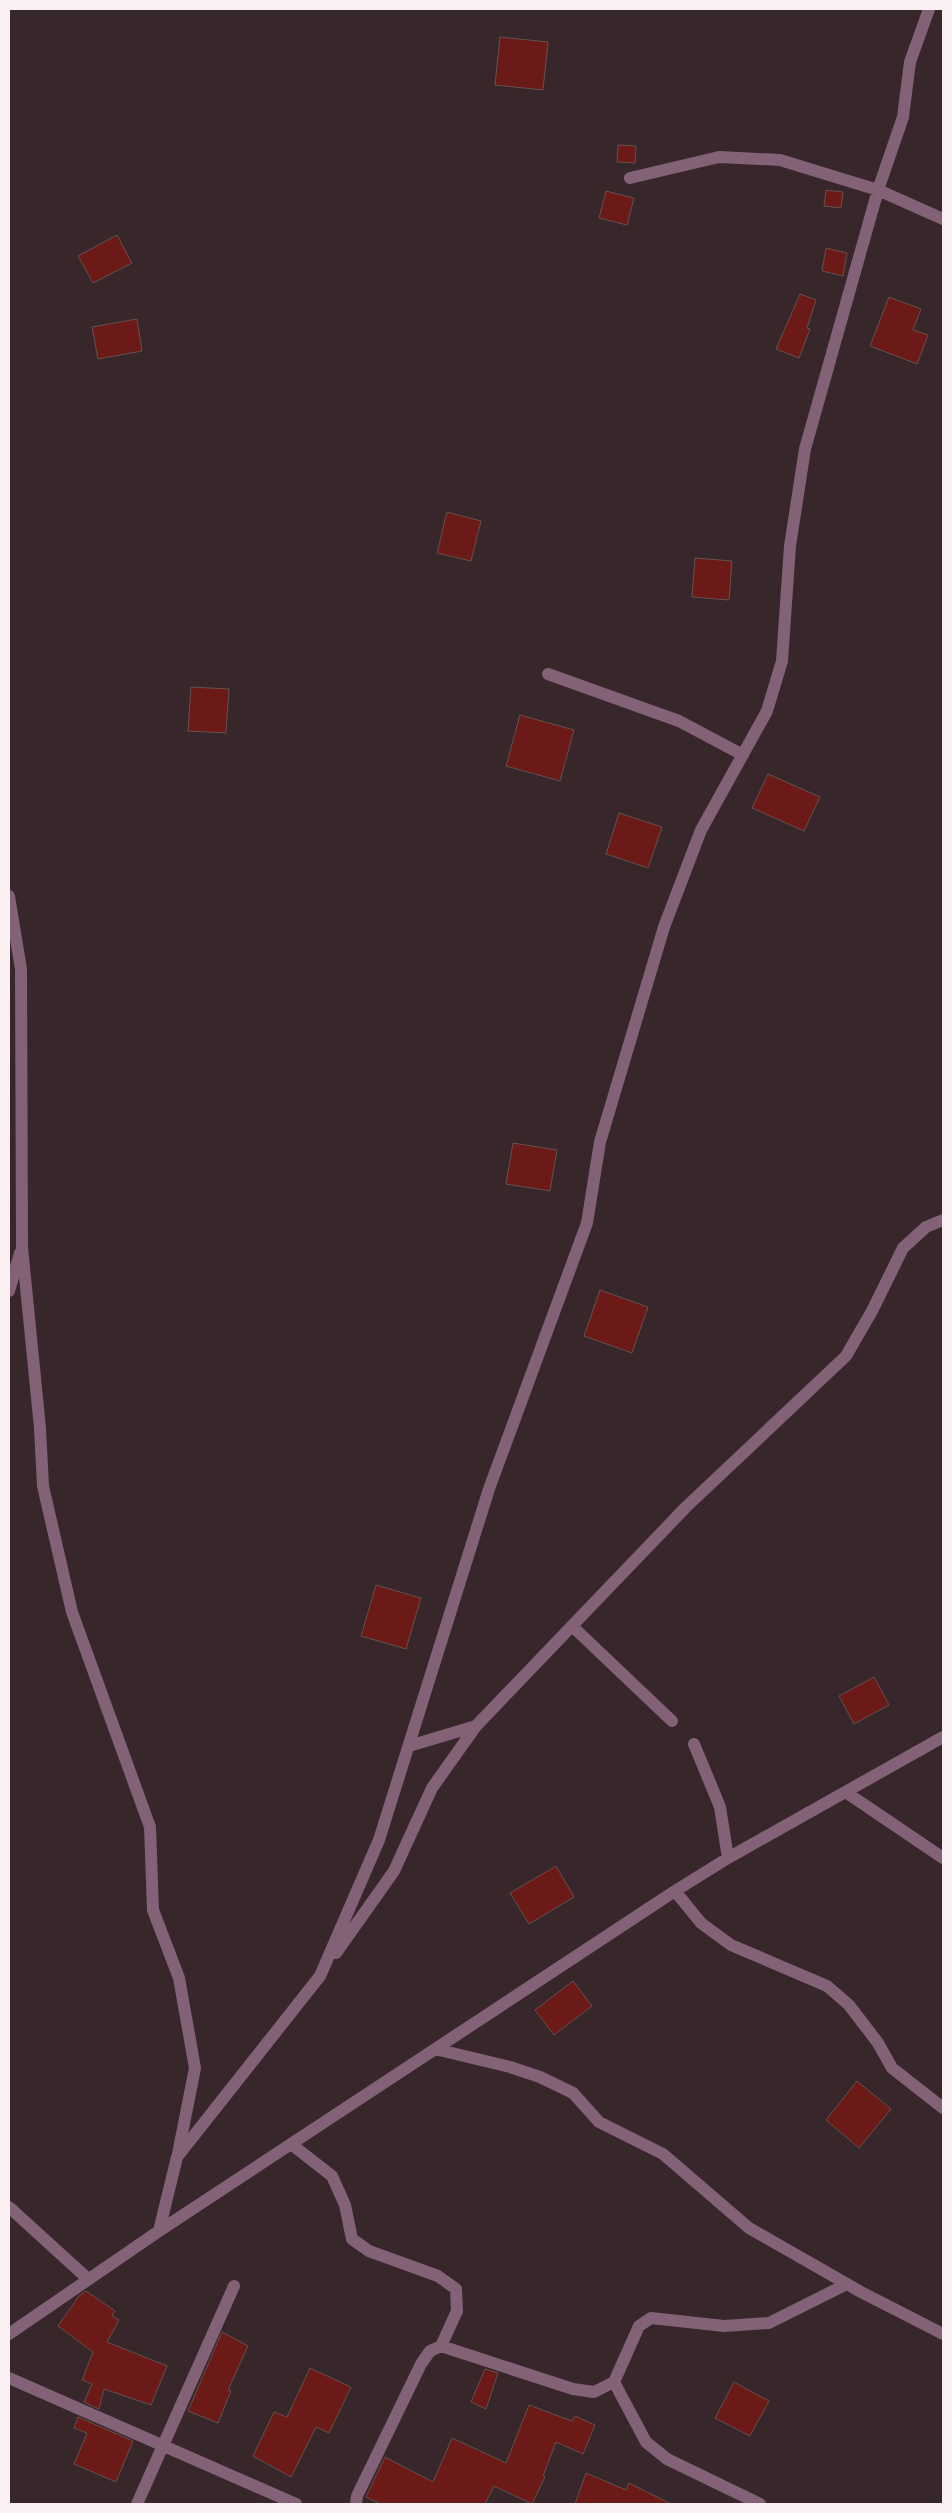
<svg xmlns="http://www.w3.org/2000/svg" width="952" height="2513" viewBox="0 0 952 2513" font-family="'DM Sans',sans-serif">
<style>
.building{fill:#6c1a17;stroke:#64524f}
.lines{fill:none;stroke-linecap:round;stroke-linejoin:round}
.street{stroke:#836277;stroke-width:12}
</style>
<rect width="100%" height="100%" fill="#37262a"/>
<path class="building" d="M500 37 548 42 543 90 495 85Z
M618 145 636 146 635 163 617 162Z
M826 190 843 192 841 208 824 206Z
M606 191 634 198 627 225 599 218Z
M117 235 132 263 93 283 78 256Z
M826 248 847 253 843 276 822 271Z
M800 294 816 300 807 328 810 329 799 358 776 349Z
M889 297 921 309 913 330 928 335 917 364 870 346Z
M137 319 142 351 98 359 92 327Z
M447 512 481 521 471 561 437 553Z
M695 558 732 561 729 600 692 597Z
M191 687 229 689 226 733 188 731Z
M520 715 574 730 560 781 506 766Z
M768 774 820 797 804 831 752 808Z
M619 813 662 827 648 868 606 854Z
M513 1143 557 1150 550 1191 506 1184Z
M600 1290 648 1307 632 1353 584 1336Z
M376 1585 421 1598 406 1649 361 1636Z
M874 1677 889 1705 854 1724 839 1696Z
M556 1866 574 1897 529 1924 510 1893Z
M573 1981 592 2006 554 2035 535 2010Z
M857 2081 891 2109 859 2148 826 2120Z
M86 2291 115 2311 112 2316 119 2320 107 2342 167 2366 151 2405 104 2389 99 2409 84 2402 92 2384 82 2380 93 2352 58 2326 79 2296Z
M222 2332 248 2346 228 2390 231 2391 218 2423 188 2411Z
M310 2368 351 2387 329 2433 316 2427 291 2477 253 2456 274 2412 287 2417Z
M485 2369 498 2373 486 2409 471 2402Z
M734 2382 769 2401 750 2436 715 2418Z
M529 2405 572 2421 575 2416 595 2425 583 2454 556 2442 543 2476 545 2477 532 2504 494 2486 485 2504H380L366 2497 385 2457 433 2482 452 2438 506 2463Z
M78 2417 133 2441 116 2482 74 2464 87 2433 74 2428Z
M586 2473 626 2490 629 2483 671 2504H575Z"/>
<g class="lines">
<path class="street" d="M630 178 719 157 780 160 878 190 943 219
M548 674 679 721 743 755
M9 896 21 969 22 1247 40 1428 43 1486 72 1612 150 1827 153 1910 179 1978 195 2068 178 2154
M9 1291 20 1253
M572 1626 672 1721
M694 1744 720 1807 728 1858
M409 1746 476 1726
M847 1793 943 1858
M675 1891 701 1923 731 1945 827 1986 849 2005 878 2043 892 2068 943 2108
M336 1953 394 1871 432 1788 476 1726 686 1507 846 1356 872 1311 903 1248 926 1227 943 1220
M435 2049 510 2067 540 2077 573 2093 599 2122 663 2154 749 2228 861 2292 943 2334
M291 2144 332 2176 345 2205 352 2239 369 2251 438 2276 456 2289 457 2311 441 2346
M9 2207 88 2279
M159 2231 177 2157 320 1976 379 1840 489 1489 587 1223 600 1142 664 927 701 830 767 711 782 661 790 546 805 449 878 190 903 117 910 62 929 9
M9 2334 159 2231 675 1891 728 1858 943 1737
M9 2378 296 2504
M614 2382 646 2442 667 2459 760 2504
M137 2504 234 2286
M356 2504 357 2496 421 2364 430 2351 441 2346 573 2389 594 2392 614 2382 639 2326 651 2318 724 2326 769 2323 847 2284"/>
</g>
<rect width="952" height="2513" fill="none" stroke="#faeff1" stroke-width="20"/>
</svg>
